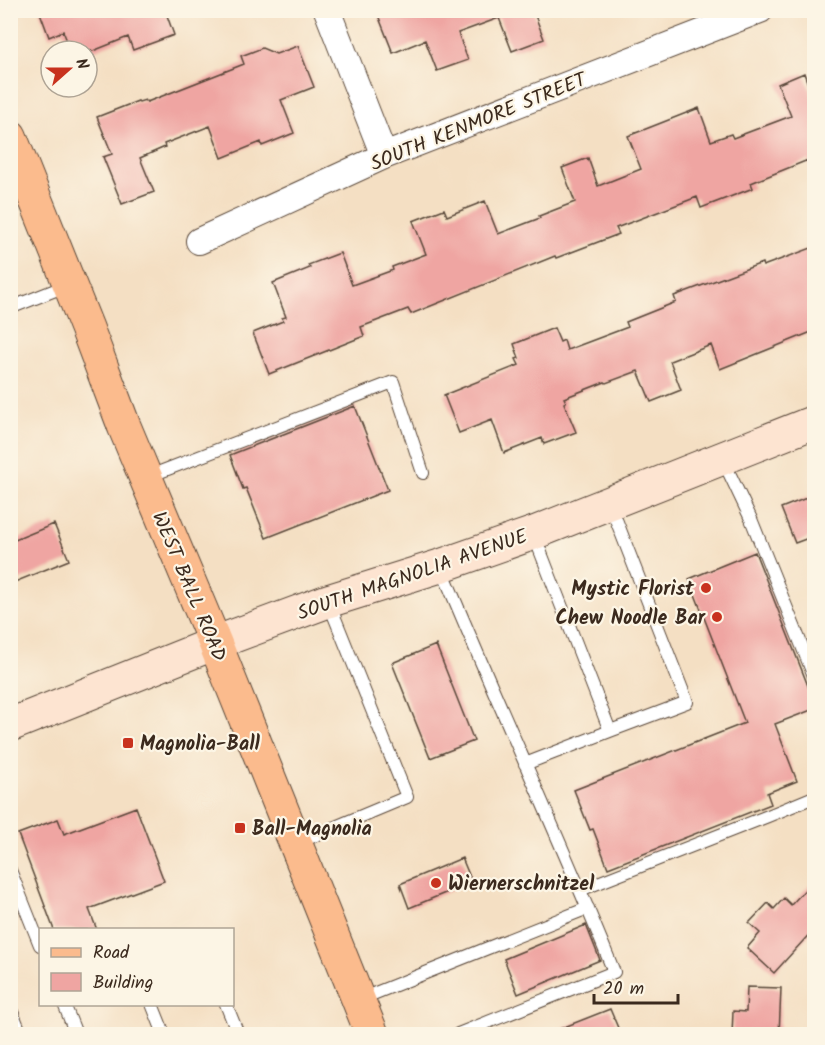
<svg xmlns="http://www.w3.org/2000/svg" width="825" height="1045" viewBox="0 0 825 1045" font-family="Kalam,sans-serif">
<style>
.building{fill:#efa5a2}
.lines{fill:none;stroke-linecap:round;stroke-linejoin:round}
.lane-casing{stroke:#574537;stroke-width:14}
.street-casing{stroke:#574537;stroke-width:28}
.secondary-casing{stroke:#574537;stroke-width:35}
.primary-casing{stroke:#574537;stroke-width:35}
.lane{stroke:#fff;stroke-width:12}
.street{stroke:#fff;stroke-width:26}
.secondary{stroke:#fde4d1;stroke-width:33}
.primary{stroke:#fbbb8d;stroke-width:33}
.poi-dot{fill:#c8321e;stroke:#fcf5e5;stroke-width:2}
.labels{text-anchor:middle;stroke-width:4.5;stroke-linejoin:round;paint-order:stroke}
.street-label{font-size:20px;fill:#3b2a1e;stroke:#fcf5e5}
.poi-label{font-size:20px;font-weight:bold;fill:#3b2a1e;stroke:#fcf5e5;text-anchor:start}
</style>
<rect width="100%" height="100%" fill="#fcf5e5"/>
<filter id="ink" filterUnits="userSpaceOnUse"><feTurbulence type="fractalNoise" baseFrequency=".0167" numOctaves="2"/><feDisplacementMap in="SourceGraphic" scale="12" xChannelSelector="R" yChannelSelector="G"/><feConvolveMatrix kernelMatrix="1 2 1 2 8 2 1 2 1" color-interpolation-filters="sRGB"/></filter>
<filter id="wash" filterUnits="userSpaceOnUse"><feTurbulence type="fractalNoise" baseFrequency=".008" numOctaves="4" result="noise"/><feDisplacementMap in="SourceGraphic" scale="24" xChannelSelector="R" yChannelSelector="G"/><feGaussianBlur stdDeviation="1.35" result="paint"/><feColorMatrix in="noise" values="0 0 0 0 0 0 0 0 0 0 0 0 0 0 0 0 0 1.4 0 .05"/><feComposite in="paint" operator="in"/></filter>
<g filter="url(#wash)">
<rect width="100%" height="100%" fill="#f4dfc3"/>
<g id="blocks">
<path class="building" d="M39 10H165L174 35 133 50 128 37 93 51H71L63 31 49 37Z
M376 10H533L544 39 512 51 499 18 458 33 468 60 437 71 425 40 393 53Z
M298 46 314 87 281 100 294 133 262 146 261 142 222 158 210 126 164 144 165 147 140 158 154 192 122 204 103 157 112 154 97 117 138 101 139 102 145 100 147 102 244 64 241 56 262 48 276 54Z
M804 73 814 101V173H813L808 160 751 183 753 188 701 208 697 197 616 228 619 234 556 258 555 256 411 314 408 309 361 327 364 336 269 374 253 333 283 321 282 318 286 317 273 283 310 268 308 265 340 253 352 285 393 270 392 267 426 254 413 221 444 209 447 216 485 201 498 234 540 218 539 216 575 202 562 168 588 158 598 186 641 169 628 136 699 108 711 141 731 134 733 138 791 116 778 84Z
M814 247V331L720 369 711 345 670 361 681 390 651 402 638 371 606 383 605 382 564 398 566 402 564 403 576 432 544 444 542 438 504 453 492 420 459 433 444 395 519 365 516 359 519 358 514 344 554 328 560 342 564 340 567 350 628 327 626 322 676 302 674 296 762 263 763 266Z
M355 406 388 490 266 538 246 488 243 489 230 455Z
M814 495V536L795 543 781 508Z
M54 524 69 560 10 584V542Z
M755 552 814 701V709L775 724 797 781 767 793 771 804 608 868 593 829 590 830 574 790 745 723 689 579Z
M436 645 474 741 430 758 392 663Z
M136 807 164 881 89 909 97 930H54L18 834 58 819 64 834Z
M462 858 472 882 409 908 400 884Z
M814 880V929L774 973 747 948 760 933 749 923 768 903 774 909 784 898 791 905Z
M586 925 600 960 518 994 504 959Z
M747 987 781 988 779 1035H732L733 1011 746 1012Z
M610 1009 621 1035H549V1033Z"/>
</g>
</g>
<g filter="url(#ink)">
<use href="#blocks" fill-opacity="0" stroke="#574537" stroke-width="1.5"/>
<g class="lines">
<defs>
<path id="lane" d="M10 308 68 285
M723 460 751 519 814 676
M147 477 393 382 423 473
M534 535 610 731 687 702 610 504
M441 567C497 703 559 836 614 972L458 1034
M525 764 610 731
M297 843 407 797 328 601
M10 870 40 945
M580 890 768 816 814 797
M358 1000 588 908
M64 1004 76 1034
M152 1004 164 1034
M226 1004 238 1034
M10 1007 21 1034"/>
<path id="street" d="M327 10 384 156
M199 241 384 156 760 10"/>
<path id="secondary" d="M10 725 215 643 328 601 440 566 534 533 814 422"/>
<path id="primary" d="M10 136 87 328 124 426 215 643 372 1034"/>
</defs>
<use href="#lane" class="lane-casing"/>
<use href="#street" class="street-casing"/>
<use href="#secondary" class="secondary-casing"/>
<use href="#primary" class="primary-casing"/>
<use href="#lane" class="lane"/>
<use href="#street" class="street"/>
<use href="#secondary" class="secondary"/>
<use href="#primary" class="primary"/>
</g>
</g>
<g class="poi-dot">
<circle cx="706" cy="588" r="6"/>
<circle cx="717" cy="617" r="6"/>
<rect x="122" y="737" width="12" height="12" rx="3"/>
<rect x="234" y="822" width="12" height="12" rx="3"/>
<circle cx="436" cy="883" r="6"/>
</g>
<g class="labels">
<g class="street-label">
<text transform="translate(478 121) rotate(-22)" y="7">SOUTH KENMORE STREET</text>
<text transform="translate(412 574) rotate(-19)" y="7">SOUTH MAGNOLIA AVENUE</text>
<text transform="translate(190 586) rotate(67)" y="7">WEST BALL ROAD</text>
</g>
<g class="poi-label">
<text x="694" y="595" text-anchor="end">Mystic Florist</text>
<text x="705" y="624" text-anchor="end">Chew Noodle Bar</text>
<text x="140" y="750">Magnolia-Ball</text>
<text x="252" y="835">Ball-Magnolia</text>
<text x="448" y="890">Wiernerschnitzel</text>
</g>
</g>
<rect width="825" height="1045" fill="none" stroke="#fcf5e5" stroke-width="36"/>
<rect x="39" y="928" width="195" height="78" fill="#fcf5e5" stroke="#afa495" stroke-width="1.5"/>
<rect x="51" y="948" width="30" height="9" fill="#fbbb8d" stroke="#afa495" stroke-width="1.5"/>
<text x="93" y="958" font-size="18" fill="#3b2a1e">Road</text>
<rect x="51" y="973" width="30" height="18" fill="#efa5a2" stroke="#afa495" stroke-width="1.5"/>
<text x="93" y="988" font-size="18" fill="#3b2a1e">Building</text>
<g transform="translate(69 69) rotate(69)"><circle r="28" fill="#fcf5e5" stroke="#afa495" stroke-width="1.5"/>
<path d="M0-4.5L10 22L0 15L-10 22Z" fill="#c8321e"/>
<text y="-9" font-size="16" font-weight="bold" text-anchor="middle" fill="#3b2a1e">N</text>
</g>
<path d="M594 994v9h84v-9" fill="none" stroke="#3b2a1e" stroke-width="3"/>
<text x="603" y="994" font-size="18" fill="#3b2a1e" stroke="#fcf5e5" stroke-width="4.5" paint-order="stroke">20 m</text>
</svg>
